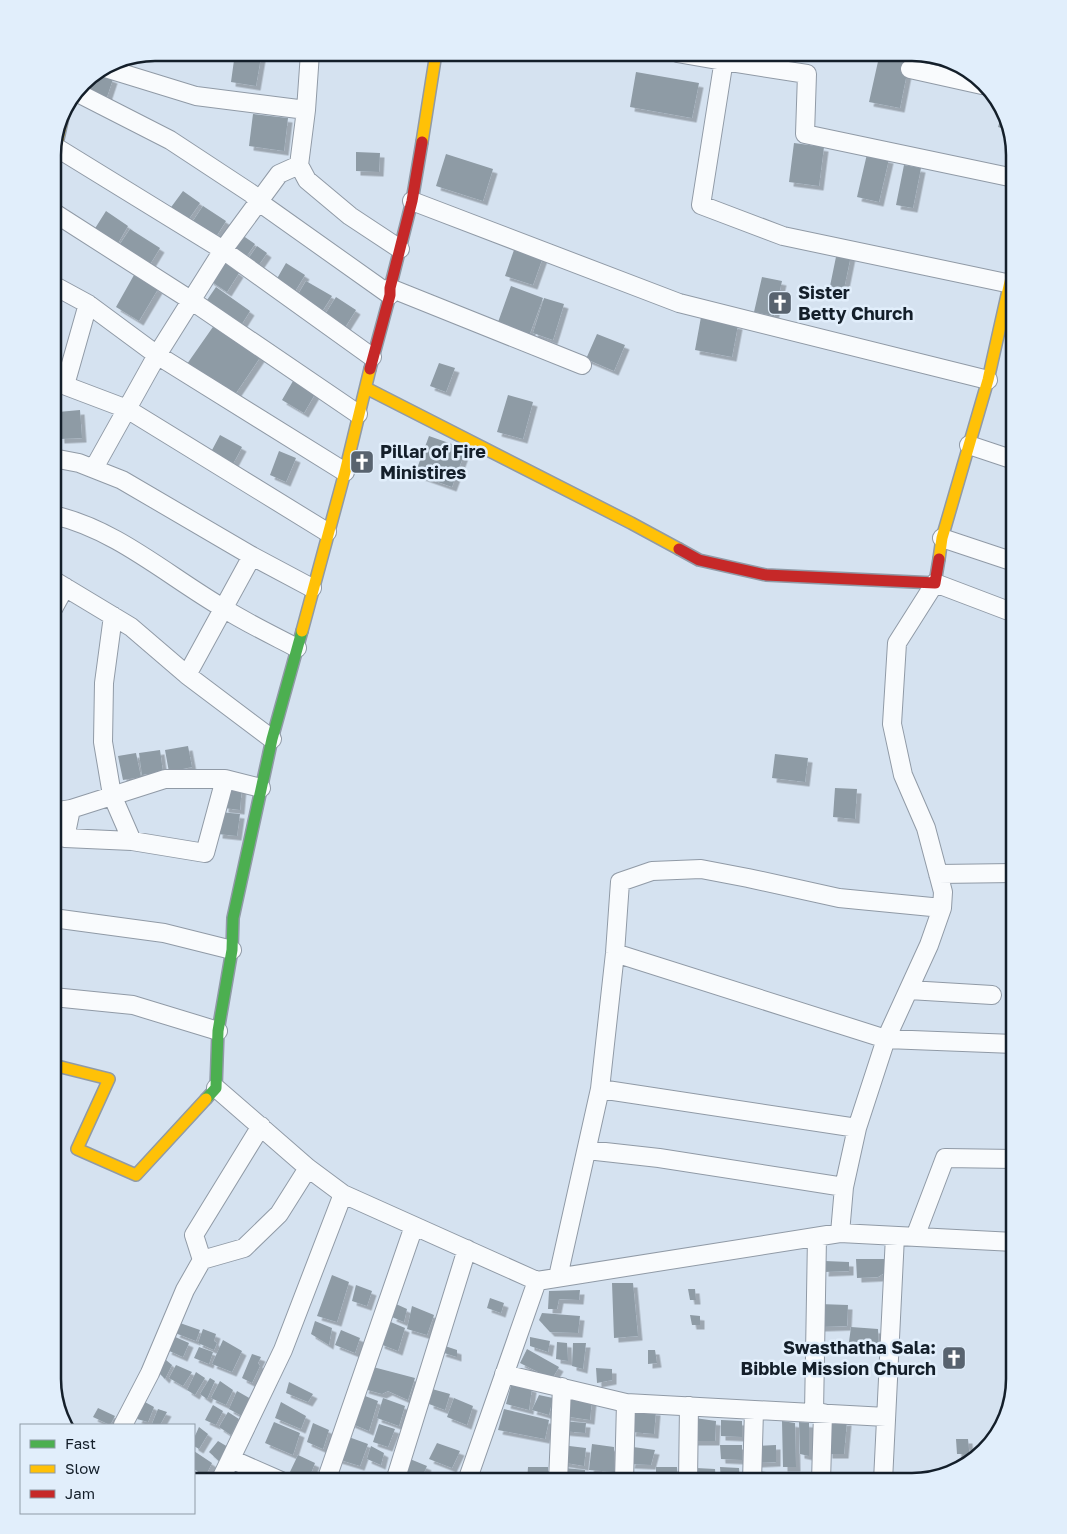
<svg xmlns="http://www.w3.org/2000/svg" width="1067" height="1534" viewBox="0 0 1067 1534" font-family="'Golos Text',sans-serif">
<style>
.building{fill:#8e9ba5;filter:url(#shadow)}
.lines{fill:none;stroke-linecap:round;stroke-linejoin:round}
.street-casing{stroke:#909aa6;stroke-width:20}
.fast-casing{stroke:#909aa6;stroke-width:14}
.slow-casing{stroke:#909aa6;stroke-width:14}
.jam-casing{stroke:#909aa6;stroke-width:14}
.street{stroke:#f9fbfd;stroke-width:18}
.fast{stroke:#4caf50;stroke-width:11}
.slow{stroke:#ffc107;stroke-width:11}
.jam{stroke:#c62828;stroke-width:11}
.labels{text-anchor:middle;stroke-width:5;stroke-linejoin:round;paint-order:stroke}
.poi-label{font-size:18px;font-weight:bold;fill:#141f2a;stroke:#e1eefb;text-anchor:start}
.rim{fill:none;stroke:#141f2a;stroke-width:2.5}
</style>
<defs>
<filter id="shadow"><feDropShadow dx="4.5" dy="4.5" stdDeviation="0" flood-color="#0004"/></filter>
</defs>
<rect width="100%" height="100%" fill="#d5e2f0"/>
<path class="building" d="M235 53 261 57 256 86 231 82Z
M879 57 909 63 900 108 869 102Z
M636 72 699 83 692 118 630 107Z
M97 73 113 79 107 97 80 87 83 83Z
M1003 111 1008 130 998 127Z
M253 114 288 118 284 151 249 146Z
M794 143 824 147 819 186 789 182Z
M356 152 380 153 379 172 356 171Z
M446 154 493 169 483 201 436 186Z
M867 154 889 159 879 202 857 197Z
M904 165 921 168 913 208 896 205Z
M183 191 200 203 186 223 169 210Z
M203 206 226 221 214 240 191 224Z
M106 211 128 226 117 245 94 230Z
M130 229 160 248 149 266 118 247Z
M242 235 255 244 244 260 231 251Z
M257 246 267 253 256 269 246 262Z
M515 247 543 257 533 285 505 276Z
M837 252 851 255 843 294 829 291Z
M222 261 239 273 227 292 209 280Z
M286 263 305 275 294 293 275 282Z
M134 275 158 289 139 321 116 307Z
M762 277 782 281 774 316 754 312Z
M306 281 332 296 321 313 296 298Z
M511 286 543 298 529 336 497 325Z
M216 287 250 311 240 327 205 303Z
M336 297 356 310 344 329 324 316Z
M544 298 564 304 553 340 533 333Z
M701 317 738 325 732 357 695 350Z
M215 324 261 356 234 396 187 364Z
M597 334 625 345 614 371 586 359Z
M439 363 455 368 446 392 430 386Z
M293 381 315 394 304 413 282 400Z
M508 395 533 402 523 439 497 432Z
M80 410 82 438 60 439 58 412Z
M220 435 242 447 233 464 211 452Z
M429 436 466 449 452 487 415 474Z
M279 451 296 458 286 482 270 475Z
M188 746 192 767 169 772 165 750Z
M160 750 163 772 142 775 139 753Z
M136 753 141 777 123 780 118 756Z
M775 754 808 758 805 782 772 778Z
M226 784 242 786 240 810 224 808Z
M835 788 857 789 855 819 833 817Z
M220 812 240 814 237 836 218 834Z
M856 1259H886V1272L878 1277 857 1278Z
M825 1261 849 1262V1271L824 1272Z
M332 1275 349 1282 337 1322 317 1316Z
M612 1283H633L638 1336 614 1338Z
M356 1285 372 1291 367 1306 352 1301Z
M688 1289H695L696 1300H690Z
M580 1290 579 1300 559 1299 557 1309H548L549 1291Z
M490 1298 504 1303 501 1313 487 1308Z
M396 1304 407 1309 404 1322 392 1317Z
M819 1304 848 1305 847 1326 819 1327Z
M412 1306 434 1315 427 1335 407 1329Z
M542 1313 580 1316 578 1333 550 1332 539 1320Z
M690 1315 700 1316V1325H692Z
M386 1320 405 1328 398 1351 380 1344Z
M315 1321 332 1328 329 1345 311 1334Z
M180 1323 200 1330 196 1341 175 1333Z
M851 1327 878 1329 879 1351 848 1349Z
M203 1329 216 1334 214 1341 217 1343 214 1350 198 1343Z
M341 1330 360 1338 355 1353 335 1345Z
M173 1336 189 1343 183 1357 167 1350Z
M530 1337 550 1341 548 1352 530 1346Z
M223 1340 242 1351 232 1372 212 1364Z
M557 1342 567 1343 568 1361 556 1359Z
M573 1343H586L583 1369 572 1366Z
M445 1346 457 1350V1357L441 1352Z
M199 1347 213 1352 209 1364 194 1358Z
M527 1349 559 1367 552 1379 520 1363Z
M648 1350H655L657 1363 648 1364Z
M252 1354 261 1357 258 1363 260 1366 252 1383 242 1378Z
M166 1360 172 1365 165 1379 159 1373Z
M176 1365 192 1372 183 1386 169 1378Z
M373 1367 415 1378 408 1400 388 1391 382 1394 364 1389Z
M596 1368 612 1369V1380L597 1383Z
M196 1372 205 1378 195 1395 187 1390Z
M210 1378 215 1381 207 1399 200 1394Z
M220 1381 233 1390 226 1405 211 1398Z
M289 1382 313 1394 308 1402 286 1393Z
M512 1382 532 1388 529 1410 506 1404Z
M432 1389 450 1394 445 1410 429 1404Z
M237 1391 251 1399 242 1416 229 1409Z
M360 1394 378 1401 369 1431 350 1423Z
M539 1395 553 1398 549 1415 532 1410Z
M563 1396 592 1400 590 1420 563 1416Z
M383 1398 405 1406 399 1426 377 1418Z
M454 1398 473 1406 467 1425 447 1417Z
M145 1402 154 1407 148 1422 137 1419Z
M281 1402 306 1416 301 1429 275 1418Z
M213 1405 223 1411 216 1425 205 1420Z
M98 1408 115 1416 110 1425 93 1417Z
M158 1409 167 1412 160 1425H154L152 1424Z
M504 1409 549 1420 545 1439 498 1430Z
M634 1409 656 1411 654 1434 631 1432Z
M228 1412 239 1419 231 1435 219 1427Z
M695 1418 716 1421 715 1441H693Z
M721 1420 742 1421V1437L721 1436Z
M562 1421 586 1423 585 1433 562 1431Z
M782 1421 795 1423 796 1467H783Z
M847 1421 844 1454H828L827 1422Z
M274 1422 300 1433 293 1455 265 1443Z
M799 1422 809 1423V1456L800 1454Z
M313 1423 329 1430 323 1449 307 1442Z
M379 1424 395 1429 388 1447 373 1442Z
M199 1427 208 1434 199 1449 194 1446V1438Z
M346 1436 368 1444 360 1466 337 1459Z
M956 1439H968L970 1460 967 1464H964L963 1454H957Z
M218 1441 228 1447 220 1462 209 1452Z
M437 1443 460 1451 452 1468 429 1459Z
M592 1444 614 1447V1472L589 1470Z
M561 1445 586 1448 584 1466 560 1462Z
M720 1445H742V1460L721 1459Z
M776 1445V1462L755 1463 756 1446Z
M371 1446 384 1453 381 1465 367 1459Z
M633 1447 655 1450 651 1465 630 1464Z
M194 1451 212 1463 205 1477 194 1469Z
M298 1455 315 1463 308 1481 289 1474Z
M410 1459 427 1466 420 1481H402Z
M528 1467H548V1481H527Z
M656 1467H677L678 1481H656Z
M720 1467 739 1468 740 1481H721Z
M565 1468 585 1470V1481H566Z
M696 1468 715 1469 716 1481H697Z
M757 1471 785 1474V1481H757Z
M243 1475 254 1478 252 1481H240Z"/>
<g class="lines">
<defs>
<path id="street" d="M677 53 723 61 807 74 805 134 1014 178
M725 53 701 205 783 236 1011 284
M105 68 196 96 306 110
M910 69 982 85
M76 92 170 140 252 194 259 202 390 295
M54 146 223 250 372 357
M299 165 307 180 350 216 400 249
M412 201 679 303 988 380
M53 212 192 301 358 414
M53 285 88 304 157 355 345 472
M390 288 582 365
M53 381 127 409 327 532
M65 385 88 304
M969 445 1014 460
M53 458 79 463 122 480 252 556 312 588
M94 468 157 355 223 250 279 174 299 165 306 110 310 53
M53 515C116 529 168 576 223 608 247 623 272 635 297 648
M942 538 1014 562
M53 580 131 627 187 675 272 739
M53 609 65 587
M113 616 104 683 103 742 112 795 132 841
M187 675 252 556
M71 809 65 838 132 841 205 853 225 779
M53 812 71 809 165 779H225L261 788
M938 874 1014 873
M53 918 164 933 232 950
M615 953 886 1039 1014 1044
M909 990 992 995
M53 997 133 1005 218 1031
M216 1088 308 1168 343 1194 537 1281 840 1233 1014 1242
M600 1089 857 1128
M587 1150 659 1158 844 1187
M840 1233 844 1187 857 1128 886 1039 929 945 942 908 943 892 926 828 903 775 892 724 897 643 935 583 1014 613
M915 1237 945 1158 1014 1159
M202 1260 244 1248 279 1214 308 1168
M558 1277 600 1089 615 953 620 882 652 871 701 869 748 878 839 898 942 908
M504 1374 626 1403 886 1417
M814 1413 817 1237
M123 1425 150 1373 185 1290 202 1260 194 1235 261 1126
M231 1459 281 1481
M220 1481 283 1350 343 1194
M326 1481 414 1226
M395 1481 467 1249
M467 1481 537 1281
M558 1481 562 1387
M624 1481 626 1403
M688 1481 689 1406
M752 1481 754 1410
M821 1481 823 1413
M883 1481 895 1236"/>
<path id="fast" d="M206 1099 216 1088 218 1031 232 950 233 918 272 739 302 631"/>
<path id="slow" d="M422 142 436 53
M53 161 65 108
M366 388 631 523 679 549
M939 559 942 538 988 380 1014 264
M302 631 345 472 370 369
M53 1065 109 1079 77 1149 136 1175 206 1099"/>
<path id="jam" d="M370 369 390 295V288L412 201 422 142
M679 549 699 560 766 575 935 583 939 559"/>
</defs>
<use href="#street" class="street-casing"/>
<use href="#fast" class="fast-casing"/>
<use href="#slow" class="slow-casing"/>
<use href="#jam" class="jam-casing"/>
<use href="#street" class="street"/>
<use href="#fast" class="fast"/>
<use href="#slow" class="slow"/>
<use href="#jam" class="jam"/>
</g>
<defs>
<symbol id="church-square" viewBox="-11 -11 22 22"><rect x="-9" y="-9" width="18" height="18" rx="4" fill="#58636f" stroke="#e1eefb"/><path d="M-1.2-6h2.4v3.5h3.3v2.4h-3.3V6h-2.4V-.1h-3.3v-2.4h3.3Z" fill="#fff"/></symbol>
</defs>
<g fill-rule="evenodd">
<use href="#church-square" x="766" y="289" width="28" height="28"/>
<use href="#church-square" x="348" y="448" width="28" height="28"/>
<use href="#church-square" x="940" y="1344" width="28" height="28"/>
</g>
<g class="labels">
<g class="poi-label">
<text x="798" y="299">Sister<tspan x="798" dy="21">Betty Church</tspan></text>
<text x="380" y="458">Pillar of Fire<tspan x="380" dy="21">Ministires</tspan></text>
<text x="936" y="1354" text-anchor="end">Swasthatha Sala:<tspan x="936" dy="21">Bibble Mission Church</tspan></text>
</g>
</g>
<path d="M0 0H1067V1534H0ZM155 61H912A94 94 0 0 1 1006 155V1379A94 94 0 0 1 912 1473H155A94 94 0 0 1 61 1379V155A94 94 0 0 1 155 61Z" fill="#e1eefb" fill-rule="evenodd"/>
<path class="rim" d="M155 61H912A94 94 0 0 1 1006 155V1379A94 94 0 0 1 912 1473H155A94 94 0 0 1 61 1379V155A94 94 0 0 1 155 61Z"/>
<rect x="20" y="1424" width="175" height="90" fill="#e1eefb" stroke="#8f9ba7"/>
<rect x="30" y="1440" width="25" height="8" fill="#4caf50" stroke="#8f9ba7"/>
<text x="65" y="1449" font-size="15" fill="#141f2a">Fast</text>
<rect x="30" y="1465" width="25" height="8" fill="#ffc107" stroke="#8f9ba7"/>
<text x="65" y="1474" font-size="15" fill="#141f2a">Slow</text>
<rect x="30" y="1490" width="25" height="8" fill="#c62828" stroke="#8f9ba7"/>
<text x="65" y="1499" font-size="15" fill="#141f2a">Jam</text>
</svg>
